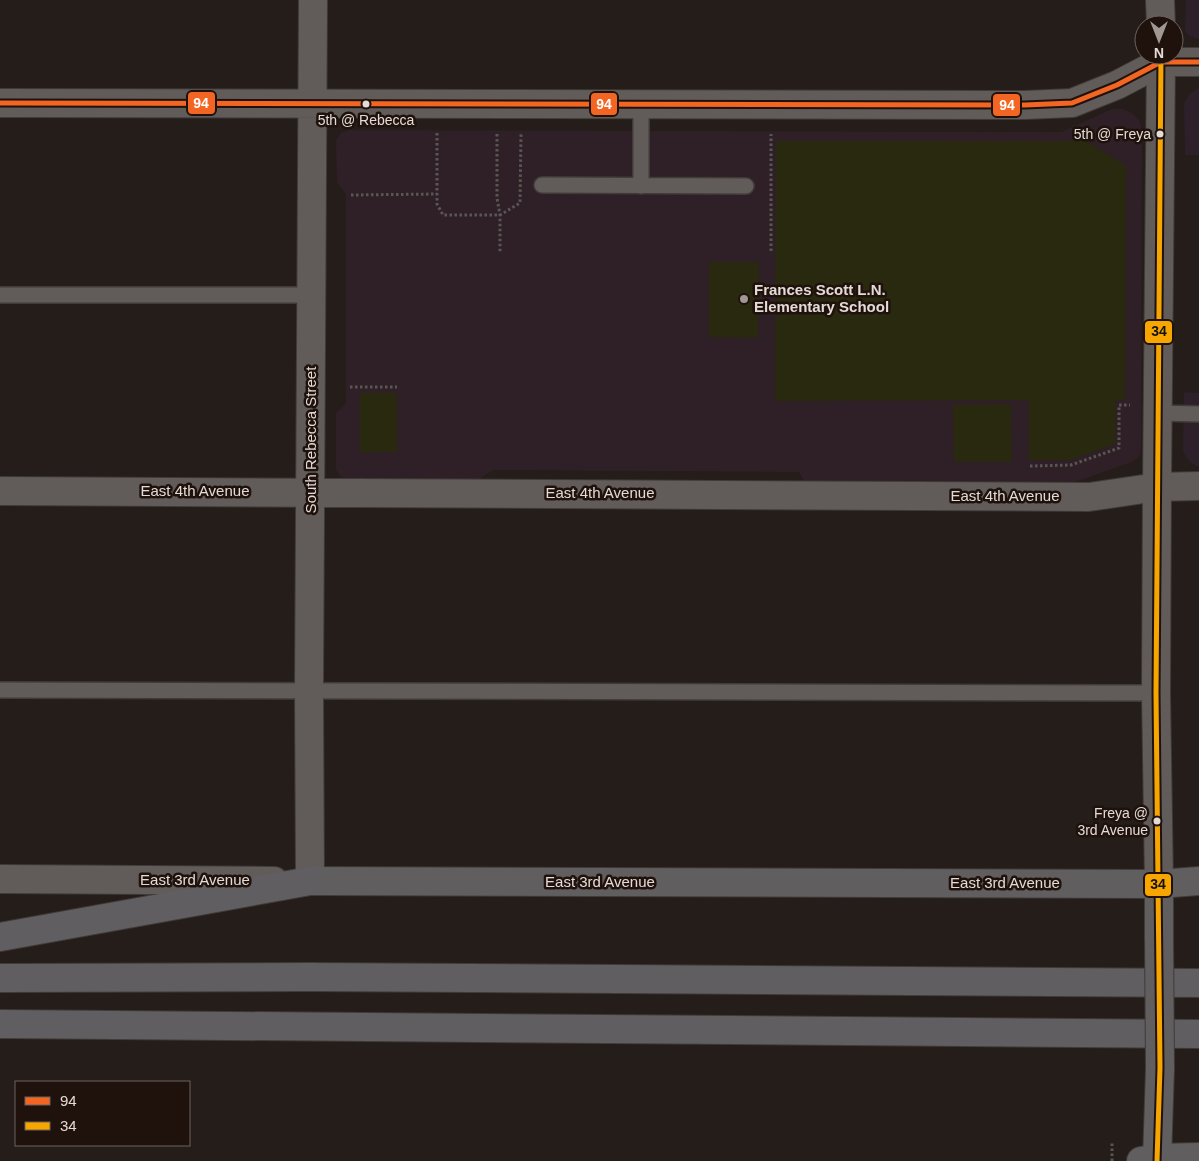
<svg xmlns="http://www.w3.org/2000/svg" width="1199" height="1161" viewBox="0 0 1199 1161" font-family="Arial,sans-serif">
<style>
.commercial{fill:#2d202a}
.education{fill:#2f2027}
.green{fill:#29290f}
.lines{fill:none;stroke-linecap:round;stroke-linejoin:round}
.service-casing{stroke:#403a38;stroke-width:18}
.minor-casing{stroke:#403a38;stroke-width:30}
.tertiary-casing{stroke:#403a38;stroke-width:30}
.secondary-casing{stroke:#403a38;stroke-width:30}
.primary-casing{stroke:#403a38;stroke-width:30}
.motorway-casing{stroke:#403a38;stroke-width:30}
.path{stroke:#5b5653;stroke-width:3;stroke-dasharray:2.5 2.5;stroke-linecap:butt}
.service{stroke:#615c59;stroke-width:15}
.minor{stroke:#615c59;stroke-width:28}
.tertiary{stroke:#615c59;stroke-width:28}
.secondary{stroke:#615c59;stroke-width:28}
.primary{stroke:#615e60;stroke-width:28}
.motorway{stroke:#605e60;stroke-width:28}
.primary-bridge-casing{stroke:#403a38;stroke-width:30;stroke-linecap:butt}
.primary-bridge{stroke:#615e60;stroke-width:28}
.bus-1-casing{stroke:#1f120c;stroke-width:9}
.bus-2-casing{stroke:#1f120c;stroke-width:9}
.bus-1{stroke:#f26522;stroke-width:5}
.bus-2{stroke:#f7a600;stroke-width:5}
.bus-dot{fill:#e4dad6;stroke:#1f120c;stroke-width:2}
.poi-dot{fill:#a19894;stroke:#1f120c;stroke-width:2}
.labels{text-anchor:middle;stroke-width:5;stroke-linejoin:round;paint-order:stroke}
.bus-label{font-size:14px;fill:#e4dad6;stroke:#1f120c;text-anchor:end}
.poi-label{font-size:15px;font-weight:bold;fill:#e4dad6;stroke:#1f120c;text-anchor:start}
.street-label{font-size:15px;fill:#e4dad6;stroke:#1f120c}
.line-badge{stroke:#1f120c;stroke-width:2}
.badge-label{font-size:14px;text-anchor:middle;font-weight:bold;fill:#fff}
.pale-badge-label{font-size:14px;text-anchor:middle;font-weight:bold;fill:#111}
</style>
<rect width="100%" height="100%" fill="#241d19"/>
<path class="commercial" d="M1186 0H1199V39L1189 36 1185 31Z
M1197 89H1199V155H1185L1184 104 1189 94Z
M1184 392 1199 393V466H1196L1188 460 1183 451Z"/>
<path class="education" d="M1112 109H1123L1132 113 1139 120 1142 129 1141 448 1139 457 1132 462 1075 482 804 481 799 472 493 470 477 480H347L340 476 336 470V413L346 403V194L337 182 336 140 341 133 349 130 1061 132Z"/>
<path class="green" d="M776 141H1086L1126 166 1125 400H1116L1115 444 1070 460H1029V400L775 401Z
M709 262H759L758 338 709 337Z
M360 393H397V452H360Z
M1011 404 1012 462H954L953 405Z"/>
<g class="lines">
<defs>
<path id="service" d="M542 185 746 186
M641 186V105
M0 295H311
M1157 413 1199 414
M0 690 1156 693"/>
<path id="minor" d="M0 103 1025 105 1072 103 1117 85 1161 62
M0 491 1089 497 1157 487 1199 486
M310 881 309 690 313 0"/>
<path id="tertiary" d="M1161 62H1199
M0 879 274 881"/>
<path id="secondary" d="M1160 0 1161 25
M1159 884 1156 693 1157 487 1161 55"/>
<path id="primary" d="M310 881 1159 884 1199 881
M1159 936V884
M1141 1161 1157 1158 1199 1157
M1157 1161 1160 1068"/>
<path id="motorway" d="M0 937 310 881
M0 978 310 977 1199 983
M0 1024 1199 1034"/>
</defs>
<use href="#service" class="service-casing"/>
<use href="#minor" class="minor-casing"/>
<use href="#tertiary" class="tertiary-casing"/>
<use href="#secondary" class="secondary-casing"/>
<use href="#primary" class="primary-casing"/>
<use href="#motorway" class="motorway-casing"/>
<path class="path" d="M437 133V204L443 215H500L520 203 521 134
M497 134V198L500 215V252
M351 195 437 194
M771 251V134
M350 387H397
M1030 466 1071 465 1119 448V405H1130
M1112 1161V1142"/>
<use href="#service" class="service"/>
<use href="#minor" class="minor"/>
<use href="#tertiary" class="tertiary"/>
<use href="#secondary" class="secondary"/>
<use href="#primary" class="primary"/>
<use href="#motorway" class="motorway"/>
<defs>
<path id="primary-bridge" d="M1159 936 1160 1068"/>
</defs>
<use href="#primary-bridge" class="primary-bridge-casing"/>
<use href="#primary-bridge" class="primary-bridge"/>
<defs>
<path id="bus-1" d="M0 103 1025 105 1072 103 1117 85 1161 62H1199"/>
<path id="bus-2" d="M1157 1161 1160 1068 1156 693 1161 55"/>
</defs>
<use href="#bus-1" class="bus-1-casing"/>
<use href="#bus-2" class="bus-2-casing"/>
<use href="#bus-1" class="bus-1"/>
<use href="#bus-2" class="bus-2"/>
</g>
<g class="bus-dot">
<circle cx="366" cy="104" r="4.5"/>
<circle cx="1160" cy="134" r="4.5"/>
<circle cx="1157" cy="821" r="4.5"/>
</g>
<circle class="poi-dot" cx="744" cy="299" r="5"/>
<g class="labels">
<g class="bus-label">
<text x="366" y="125" text-anchor="middle">5th @ Rebecca</text>
<text x="1151" y="139">5th @ Freya</text>
<text x="1148" y="818">Freya @<tspan x="1148" dy="17">3rd Avenue</tspan></text>
</g>
<g class="poi-label">
<text x="754" y="295">Frances Scott L.N.<tspan x="754" dy="17">Elementary School</tspan></text>
</g>
<g class="street-label">
<text transform="translate(311 440) rotate(-90)" y="5">South Rebecca Street</text>
<text x="195" y="496">East 4th Avenue</text>
<text x="600" y="498">East 4th Avenue</text>
<text x="1005" y="501">East 4th Avenue</text>
<text x="195" y="885">East 3rd Avenue</text>
<text x="600" y="887">East 3rd Avenue</text>
<text x="1005" y="888">East 3rd Avenue</text>
</g>
</g>
<g class="line-badge">
<rect x="187" y="91" width="29" height="24" rx="5" fill="#f26522"/>
<rect x="590" y="92" width="28" height="24" rx="5" fill="#f26522"/>
<rect x="992" y="93" width="29" height="24" rx="5" fill="#f26522"/>
<rect x="1144" y="320" width="29" height="24" rx="5" fill="#f7a600"/>
<rect x="1144" y="873" width="28" height="24" rx="5" fill="#f7a600"/>
</g>
<g class="badge-label">
<text x="201" y="108">94</text>
<text x="604" y="109">94</text>
<text x="1007" y="110">94</text>
</g>
<g class="pale-badge-label">
<text x="1159" y="336">34</text>
<text x="1158" y="889">34</text>
</g>
<rect x="15" y="1081" width="175" height="65" fill="#1f120c" stroke="#6e625d"/>
<rect x="25" y="1097" width="25" height="8" fill="#f26522" stroke="#6e625d"/>
<text x="60" y="1106" font-size="15" fill="#e4dad6">94</text>
<rect x="25" y="1122" width="25" height="8" fill="#f7a600" stroke="#6e625d"/>
<text x="60" y="1131" font-size="15" fill="#e4dad6">34</text>
<g transform="translate(1159 40) rotate(180)"><circle r="24" fill="#1f120c" stroke="#6e625d"/>
<path d="M0-4L9 19L0 12L-9 19Z" fill="#a19894"/>
<text y="-8" font-size="14" font-weight="bold" text-anchor="middle" fill="#e4dad6">N</text>
</g>
</svg>
